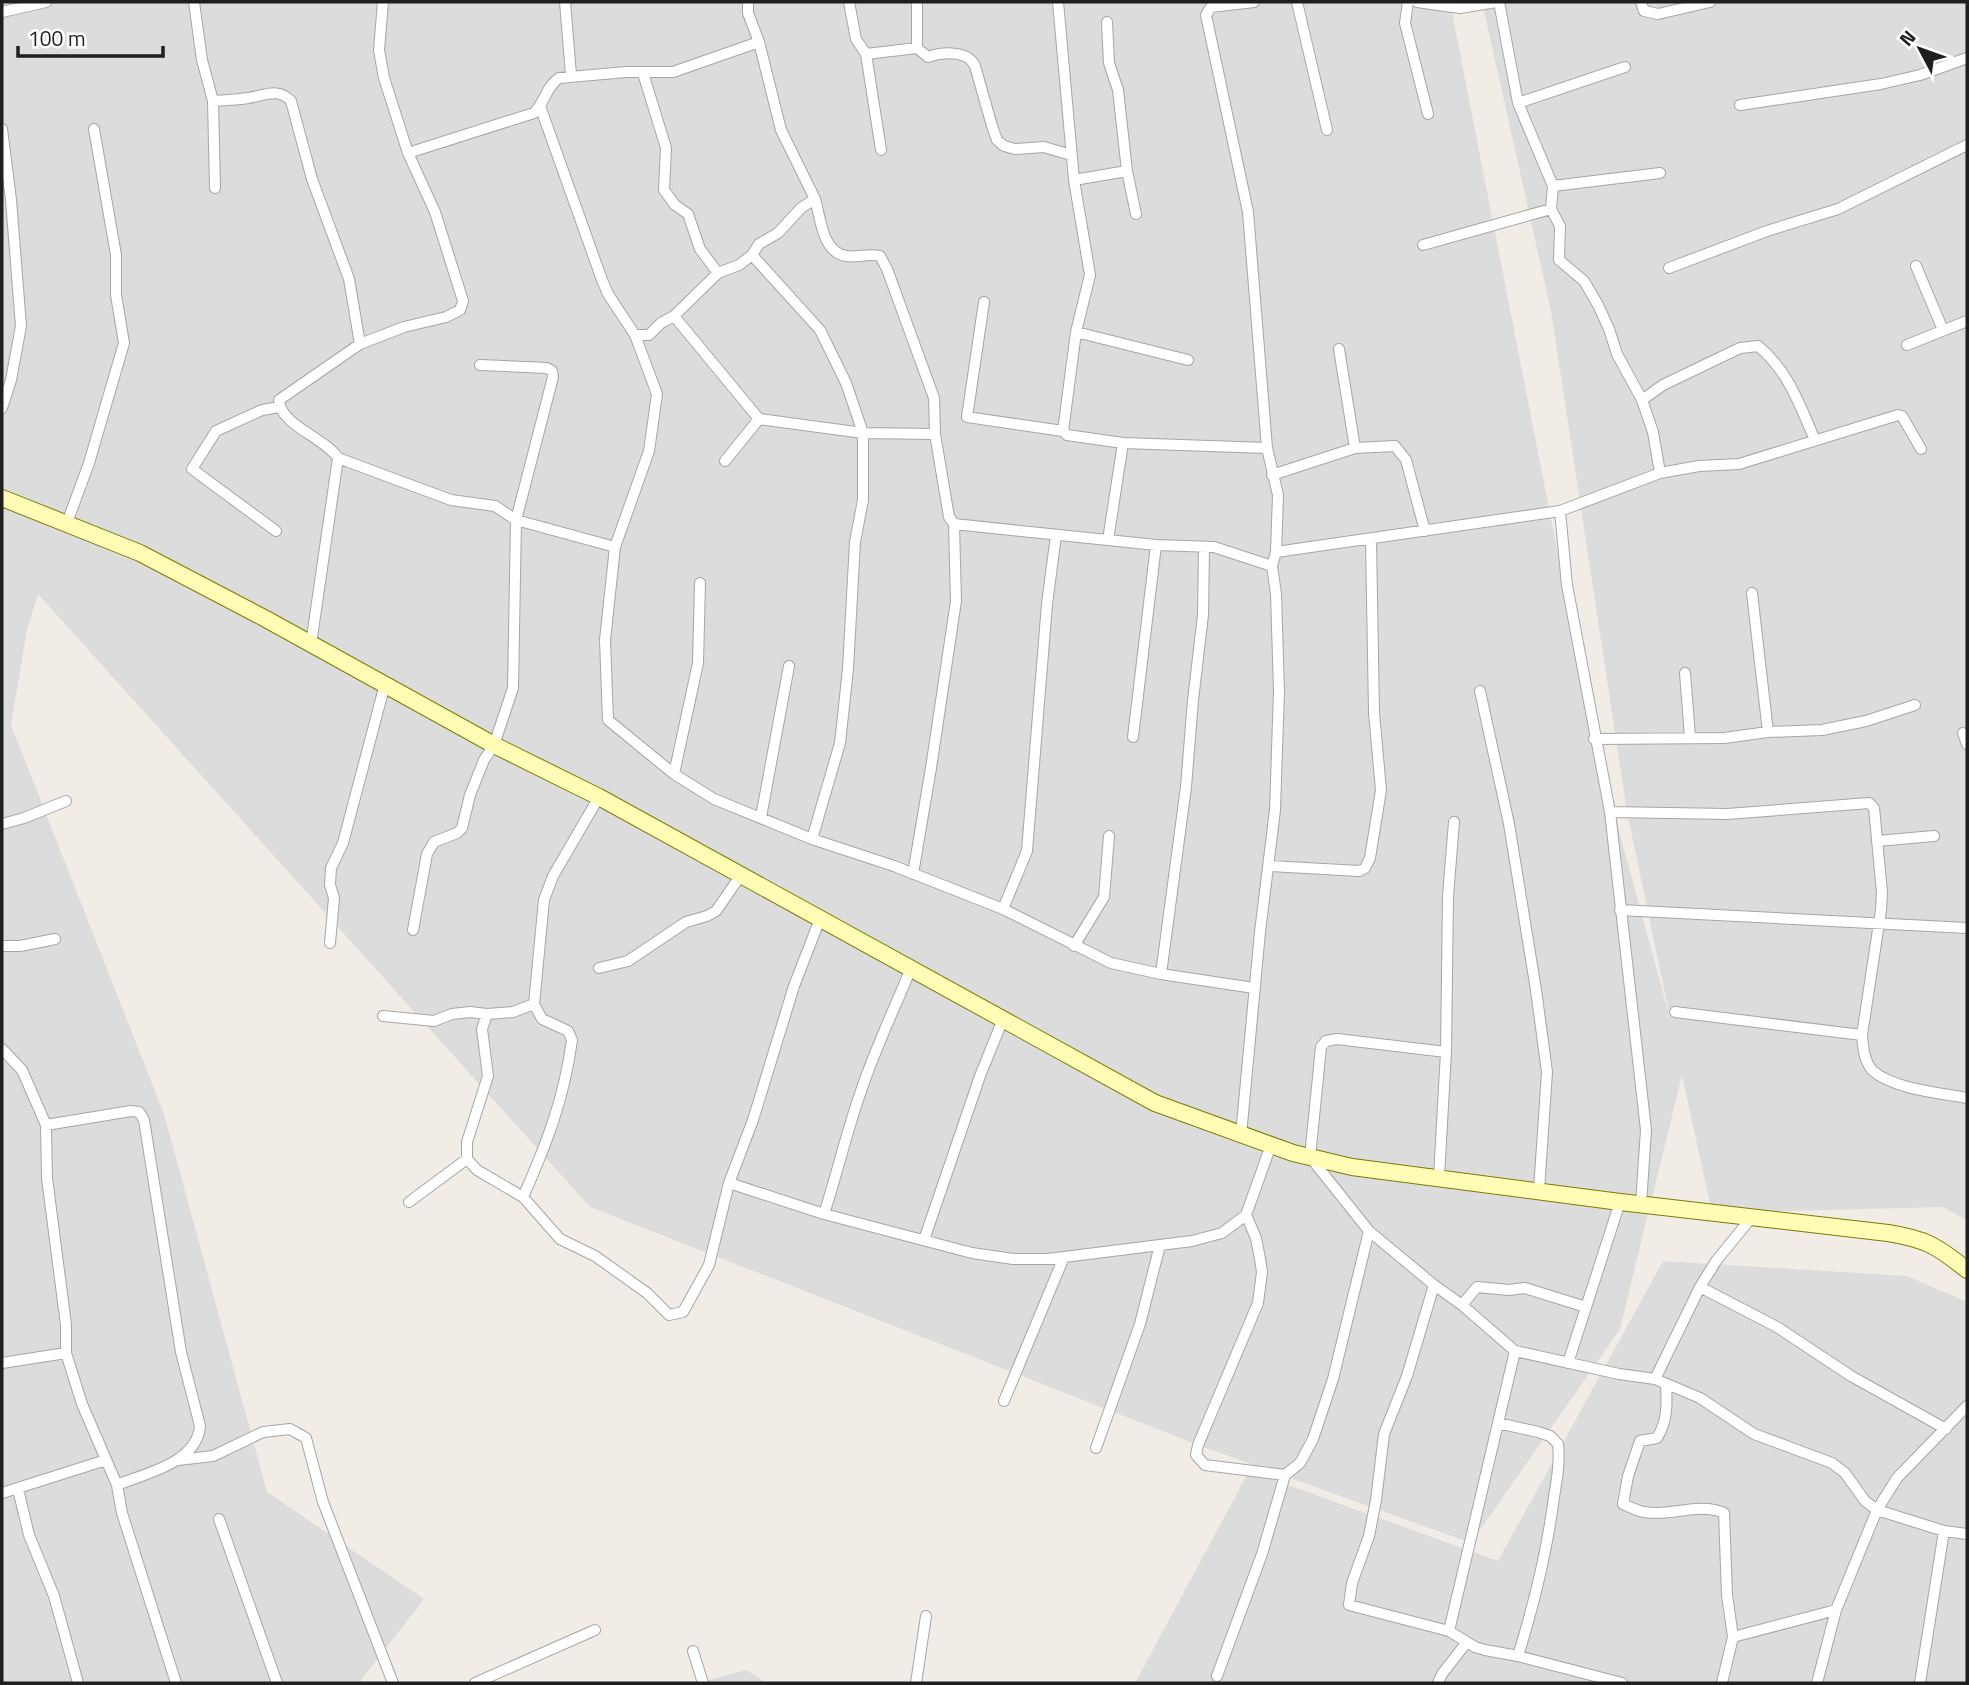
<svg xmlns="http://www.w3.org/2000/svg" width="1969" height="1685" viewBox="0 0 1969 1685" font-family="'Titillium Web',sans-serif">
<style>
.residential{fill:#dddcdc}
.lines{fill:none;stroke-linecap:round;stroke-linejoin:round}
.street-casing{stroke:#a6a6a6;stroke-width:12}
.secondary-casing{stroke:#7a7d00;stroke-width:18}
.street{stroke:#fff;stroke-width:10}
.secondary{stroke:#fefcb5;stroke-width:16}
</style>
<rect width="100%" height="100%" fill="#f1ece5"/>
<path class="residential" d="M2 2H1450L1594 739 1671 1022 1627 812 1551 311 1482 2H1967V1220L1943 1207 1712 1213 1682 1075 1620 1329 1471 1543 1198 1445 590 1207 38 594 27 630 11 725 164 1114 267 1492 424 1599 359 1683H2Z
M1663 1261 1907 1276 1967 1302V1683H1135L1249 1471 1498 1561Z
M746 1670 767 1683H697Z"/>
<g class="lines">
<defs>
<path id="street" d="M194 2 202 60 213 101 215 188
M565 2 571 75
M849 2 856 39 866 54 881 150
M917 2V48
M1058 2 1074 180 1090 275 1076 332 1063 431 1067 435 1123 443 1267 448
M1297 2 1327 130
M1408 2 1405 23 1428 114
M1417 2 1460 8 1496 2
M1499 2 1518 103 1553 186 1551 209 1560 226 1559 260 1584 281 1598 305 1609 329 1617 354 1642 400 1653 432 1660 473
M1641 2 1644 11 1658 14 1710 2
M2 12 46 2
M866 54 917 48 928 57C942 52 968 50 975 66L992 126 997 140 1004 146 1015 149 1044 147 1071 155
M643 73 666 148 664 190 675 205 688 214 700 249 718 273
M213 101C224 100 236 100 248 98 264 96 278 87 291 101L312 179 349 279 360 344
M1518 103 1625 67
M1740 105 1881 84 1920 75 1967 58
M540 106 602 280 608 294 635 335 657 394 649 451 615 547 605 640 608 720 674 774 714 799 812 839 894 866 1003 909 1111 963 1161 974 1254 988
M2 129 11 200 21 326 11 380 2 408
M408 153 534 113C545 102 546 87 559 78L626 72H673L759 42
M1127 171 1136 214
M1074 180 1127 171 1118 90 1109 63 1107 22
M1553 186 1660 173
M815 199C821 219 822 252 846 256 857 258 868 253 880 256L887 269 934 398 935 434 949 517 954 524 956 601 931 768 913 874
M1423 245 1551 209
M752 255 820 330 846 383 863 433V500L855 542 848 669 840 743 812 839
M1916 266 1943 330
M1669 268 1767 231 1838 209 1967 145
M984 302 967 417 1063 431
M674 316 759 419 863 433 935 434
M1076 332 1188 360
M635 335H649L661 323 674 316 718 273 739 265 752 255 759 244 778 233 801 208 815 199 781 130 759 42 748 13V2
M1907 345 1967 321
M1339 349 1355 448
M1642 400 1663 385 1740 348 1758 346C1788 370 1800 406 1815 440
M338 458 451 500 495 506 516 520 615 547
M725 461 759 419
M1272 475 1355 448 1395 446 1406 460 1425 531
M1560 511 1567 585 1610 812 1646 1130 1641 1204
M67 523 89 463 124 343 116 295V255L94 129
M954 524 1156 545 1214 547 1272 566
M276 531 192 469 216 431 262 410 279 407
M1108 540 1123 443
M1276 552 1560 511 1660 473 1699 466 1739 464 1898 415 1902 416 1921 449
M1752 593 1768 732
M311 644 338 458C324 437 280 425 279 400L360 344 404 327 446 317 460 310 463 301 435 212 408 153 384 78 379 50 383 2
M1685 673 1690 737
M1480 691 1509 824 1536 990 1547 1072 1539 1190
M1963 733 1967 744
M1133 737 1156 545
M1594 739 1724 738 1768 732 1822 730 1866 721 1915 705
M674 774 698 663 700 583
M599 797 553 876 544 900 534 1004 513 1012 487 1014 482 1029 488 1076 467 1142V1159L477 1170 523 1197 560 1239 595 1256 647 1293 669 1315 683 1312 709 1265 729 1183 753 1120 794 986 820 919
M1610 812 1727 814 1869 803 1874 808 1882 892 1881 910 1862 1035C1863 1047 1864 1062 1873 1071 1894 1089 1940 1093 1967 1098
M761 817 789 666
M2 824 24 818 66 801
M1877 841 1934 836
M1268 866 1359 871 1365 868 1370 858 1381 790 1374 713 1371 540
M1003 909 1027 851 1047 604 1056 535
M1620 910 1967 928
M413 930 427 854 434 842 457 833 462 828 470 795 484 760 494 745 513 688 516 520 553 377 552 371 547 368 480 365
M330 943 334 898 330 885 331 868 343 843 385 684
M2 946H20L55 939
M1074 946 1104 897 1109 836
M599 968 628 961 686 922 707 916 716 911 741 875
M1161 974 1186 787 1193 700 1203 615 1204 547
M1675 1012 1862 1035
M383 1016 434 1021 452 1014 470 1012 487 1014
M2 1049 22 1070 46 1125 47 1178 66 1325V1353L82 1404 117 1485 122 1513 176 1683
M1446 1052 1337 1039 1326 1041 1321 1047 1310 1157 1369 1231 1434 1285 1462 1305 1515 1351 1619 1374 1655 1379 1700 1398 1754 1434 1832 1463 1845 1473 1865 1501 1877 1510 1944 1531 1967 1534
M46 1125 131 1111 139 1112 144 1120 181 1352 200 1426C197 1463 146 1473 117 1485
M1241 1135 1260 932 1275 810 1279 691 1276 594 1272 566 1276 552 1278 495 1267 448 1248 212 1206 15 1211 7 1254 2
M1439 1177 1446 1052 1448 896 1454 822
M729 1183 824 1214 972 1253 1013 1259H1048L1192 1241 1222 1233 1246 1215 1271 1145
M523 1197C547 1143 564 1099 572 1040L568 1031 542 1019 534 1004
M409 1202 467 1159
M824 1214C837 1174 846 1134 860 1094 874 1051 894 1010 911 968
M1246 1215 1256 1238 1260 1259 1262 1272 1258 1303 1198 1445 1196 1455 1205 1465 1285 1475 1300 1463 1313 1439 1333 1379 1369 1231
M924 1240 980 1076 1003 1019
M1434 1285 1407 1376 1384 1434 1376 1500 1369 1536 1352 1583 1349 1605 1449 1631 1475 1647 1485 1650 1518 1656 1622 1683
M1700 1287 1777 1327 1851 1376 1946 1429
M1462 1305 1477 1287 1509 1290 1525 1288 1586 1307
M2 1363 66 1353
M1568 1363 1620 1202
M1655 1379 1700 1287 1716 1261 1752 1217
M1666 1384C1667 1404 1668 1420 1657 1438L1640 1441 1628 1476 1623 1504C1630 1507 1637 1511 1644 1512 1670 1517 1699 1502 1724 1513L1727 1595 1733 1637 1722 1683
M1004 1401 1064 1257
M1498 1423 1538 1432 1550 1436 1558 1444C1560 1462 1557 1479 1554 1497 1547 1552 1534 1604 1518 1656
M1096 1448 1140 1324 1160 1245
M178 1460 213 1456 263 1432 290 1429 306 1438 323 1502 393 1683
M18 1489 29 1535 54 1596 78 1683
M2 1493 106 1460
M219 1519 277 1683
M1449 1631 1515 1351
M1733 1637 1836 1610
M693 1651 703 1683
M1217 1676 1262 1554 1285 1475
M475 1683 595 1630
M916 1683 926 1616
M1438 1683 1442 1674 1467 1642
M1817 1683 1836 1610 1877 1510 1897 1478 1967 1406
M1920 1683 1944 1531"/>
<path id="secondary" d="M2 498 140 553 266 619 494 745 599 797 1155 1103 1293 1153 1352 1167 1620 1202 1888 1233C1926 1239 1937 1246 1967 1270"/>
</defs>
<use href="#street" class="street-casing"/>
<use href="#secondary" class="secondary-casing"/>
<use href="#street" class="street"/>
<use href="#secondary" class="secondary"/>
</g>
<rect width="1969" height="1685" fill="none" stroke="#1f1f1f" stroke-width="7"/>
<g transform="translate(1920 49) rotate(311)" stroke="#ffffff" stroke-width="5" paint-order="stroke">
<path d="M0-5L12 26L0 18L-12 26Z" fill="#1f1f1f"/>
<text y="-10" font-size="19" font-weight="bold" text-anchor="middle" fill="#1f1f1f">N</text>
</g>
<path d="M18 46v10h145v-10" fill="none" stroke="#1f1f1f" stroke-width="3.5"/>
<text x="28" y="46" font-size="21" fill="#1f1f1f" stroke="#ffffff" stroke-width="5" paint-order="stroke">100 m</text>
</svg>
